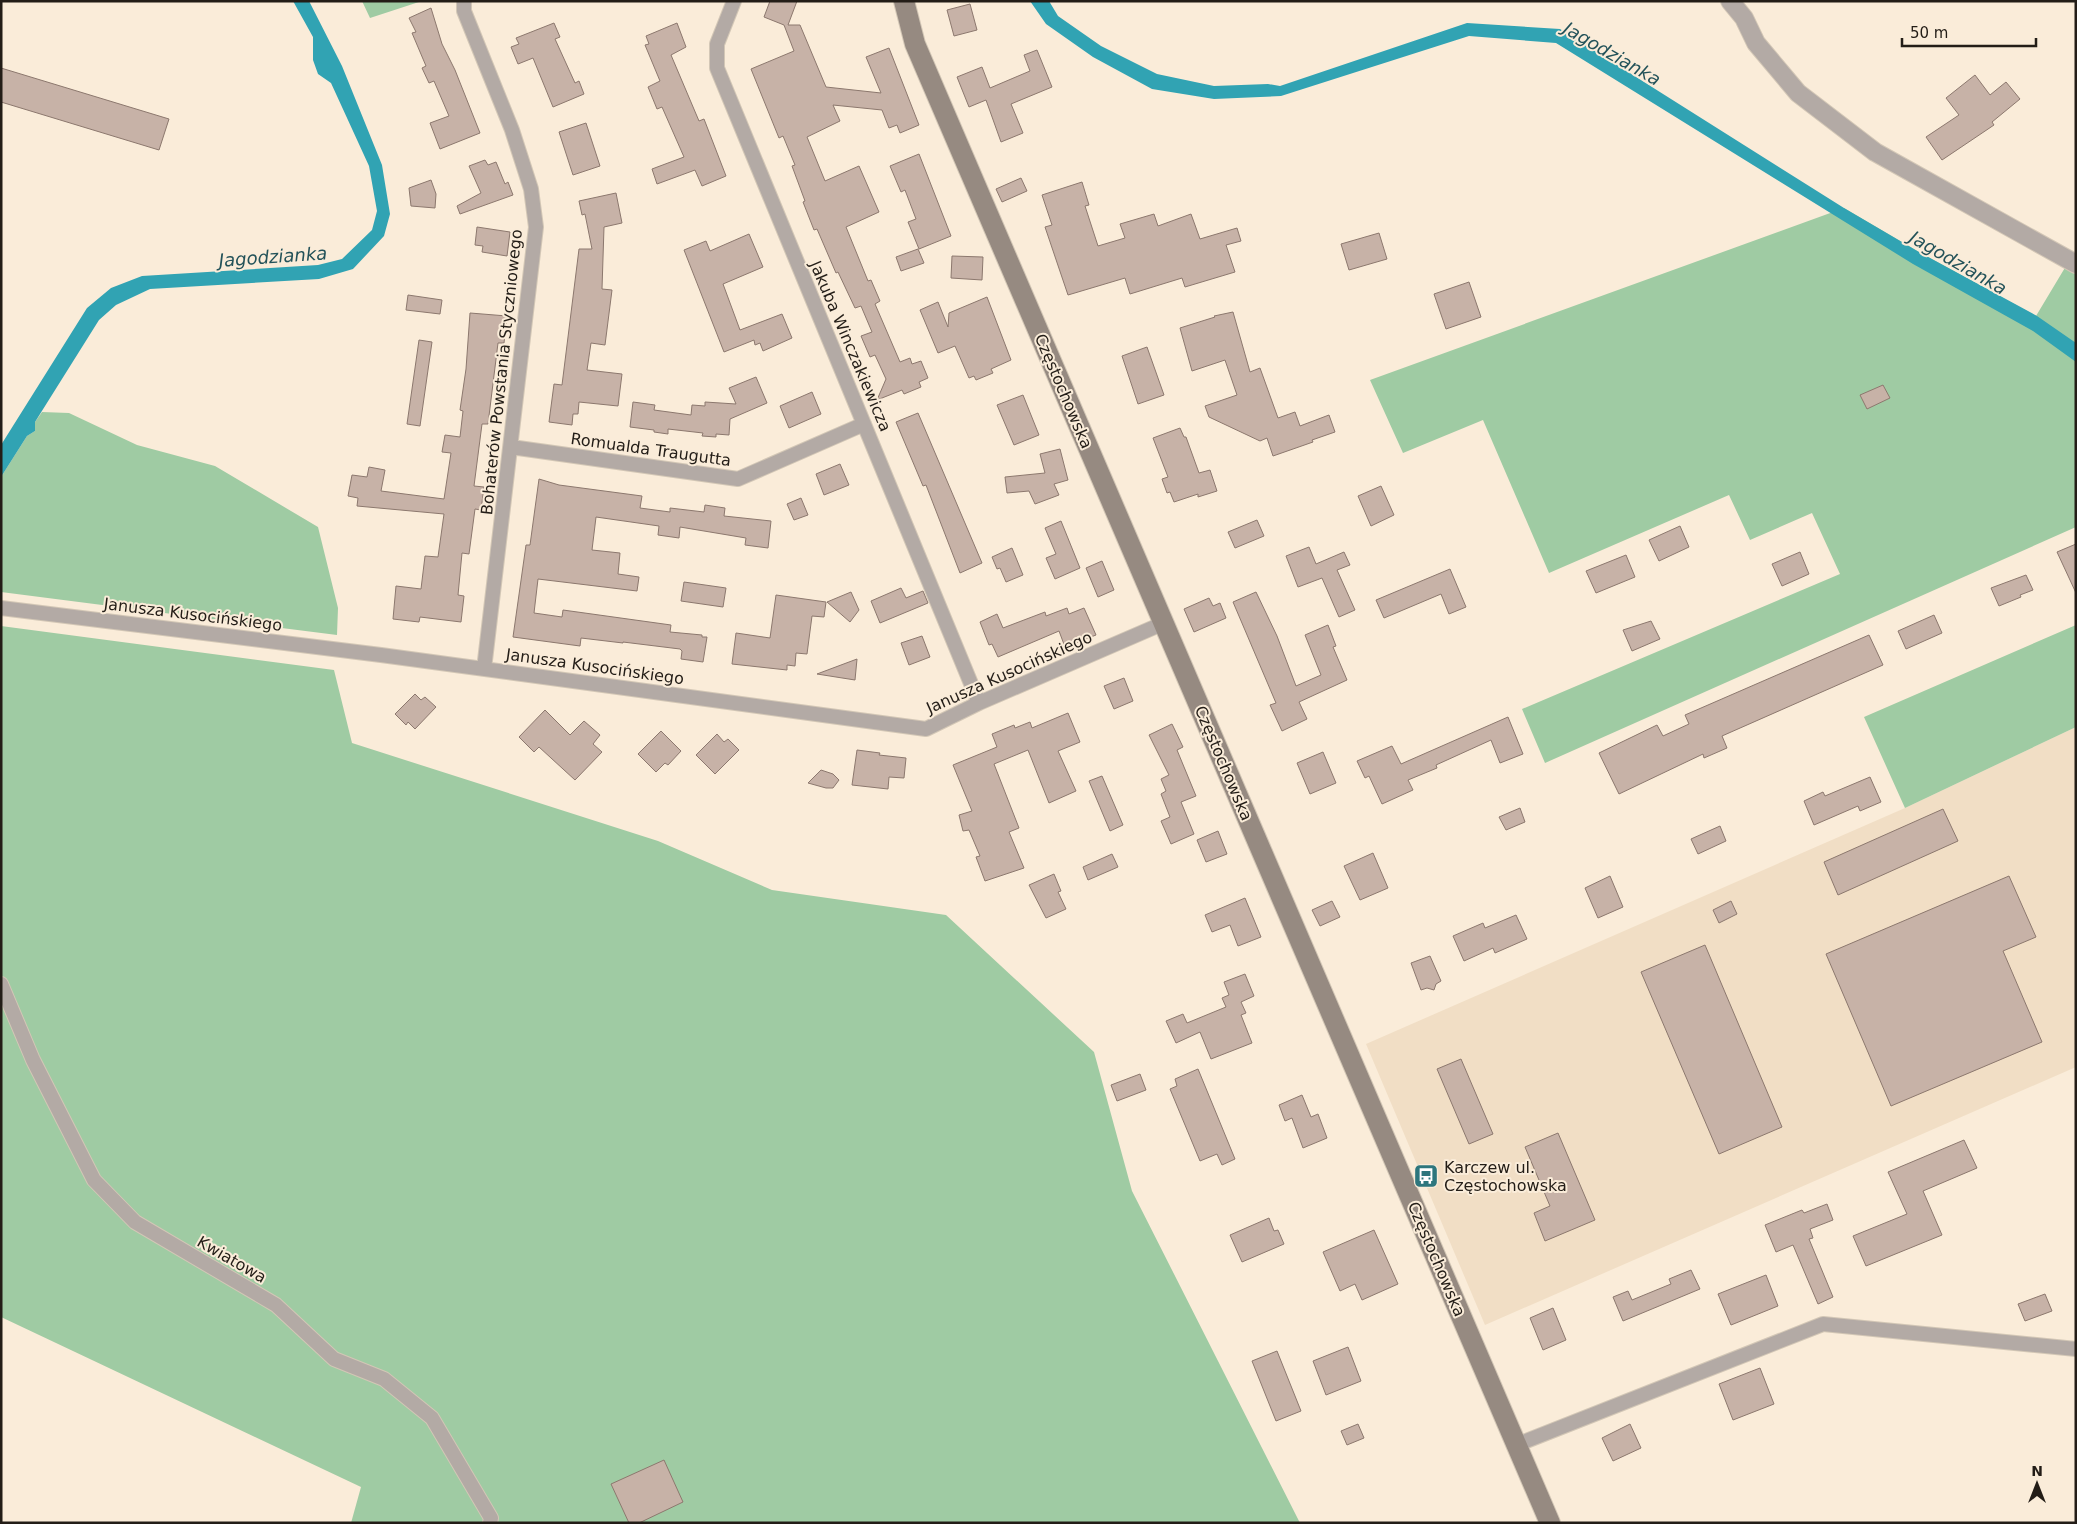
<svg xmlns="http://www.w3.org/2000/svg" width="2077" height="1524" viewBox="0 0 2077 1524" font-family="'DejaVu Sans',sans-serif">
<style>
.built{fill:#f1dec5}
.green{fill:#9fcba3}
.water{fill:#31a3b3}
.building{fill:#c7b2a7;stroke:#8c786e}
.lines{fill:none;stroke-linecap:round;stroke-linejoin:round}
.minor-casing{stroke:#d3c7b6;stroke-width:16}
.tertiary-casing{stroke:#d3c7b6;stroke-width:20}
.secondary-casing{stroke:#d3c7b6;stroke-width:22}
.minor{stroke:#b3aaa5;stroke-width:14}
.tertiary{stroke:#b3aaa5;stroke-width:18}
.secondary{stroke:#968a81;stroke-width:20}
.labels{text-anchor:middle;stroke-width:4;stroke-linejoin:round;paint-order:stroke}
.street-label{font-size:16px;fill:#231d17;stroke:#faecd9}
.poi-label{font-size:16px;fill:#231d17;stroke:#faecd9;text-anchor:start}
.water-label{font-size:18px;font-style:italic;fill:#235259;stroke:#faecd9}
</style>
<rect width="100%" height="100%" fill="#faecd9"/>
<path class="built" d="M2076 727V1067L1485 1325 1366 1044 1905 808Z"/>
<path class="green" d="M362 1H422L370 18Z
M1844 208 1919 252 2036 316 2069 261 2076 258V527L1545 763 1522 709 1840 574 1812 513 1750 540 1729 495 1549 573 1483 420 1403 453 1370 380Z
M42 412 69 413 137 445 215 466 318 527 338 608 337 635 1 592V477L27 436 35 431V422Z
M2076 625V727L1905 808 1864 717Z
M1 626 334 670 352 743 658 841 772 890 946 915 1094 1052 1132 1191 1300 1523H351L361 1487 1 1317Z"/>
<path class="water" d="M293 1H309L342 66 382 165 390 214 384 236 353 269 319 279 150 289 116 305 99 320 35 422V431L27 436 1 477V445L87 308 111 288 142 276 318 265 342 259 372 230 377 211 369 166 331 83 318 74 313 60V37Z
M1030 1H1049L1058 16 1101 46 1157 74 1214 86 1268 84 1280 86 1467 23 1560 29 1844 208 1919 252 2037 316 2076 343V362L2033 331 1913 264 1556 43 1469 36 1281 96 1214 99 1152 89 1093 57 1046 24Z"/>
<path class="building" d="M770 1H797L788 25H800L826 87 881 93 866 57 889 48 919 125 900 133 897 125 889 128 882 110 833 105 840 121 807 137 825 181 859 166 879 212 846 227 868 281 871 280 880 301 875 304 900 362 910 358 912 364 921 361 928 378 919 382 921 387 904 394 902 390 877 400 886 379 875 355 870 357 861 336 872 332 861 306 855 308 838 272 836 273 817 229 814 230 803 202 805 201 792 166 795 165 783 136 779 138 751 69 794 51 784 25 764 17Z
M970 4 977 30 954 36 947 10Z
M431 8 442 44 455 70 480 133 440 149 430 123 449 116 434 81 429 83 422 68 426 66 412 33 416 32 409 18Z
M554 23 560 37 555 39 575 83 579 81 584 94 553 107 533 58 518 64 511 47 519 44 516 38Z
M677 23 686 47 671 55 699 121 704 119 726 176 702 186 695 170 657 184 652 169 684 157 662 107 657 109 648 87 660 81 645 45 649 44 646 36Z
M1037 50 1052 87 1011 104 1023 133 1001 142 986 100 969 107 957 77 982 67 990 88 1030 71 1024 55Z
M1 68 169 119 159 150 1 102Z
M1975 75 1990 95 2006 82 2020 99 1992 122 1994 125 1942 160 1926 137 1959 115 1946 98Z
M586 123 600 166 573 175 559 132Z
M919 154 951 236 919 249 908 222 916 219 905 190 901 192 890 166Z
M485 160 488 165 496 162 505 184 508 182 513 195 460 214 457 206 481 193 469 166Z
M1021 178 1027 191 1002 202 996 189Z
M431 180 436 194 435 208 411 206 409 188Z
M1082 182 1089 205 1085 206 1098 246 1125 238 1120 224 1154 214 1158 226 1191 214 1200 239 1237 228 1241 241 1226 245 1235 272 1185 287 1182 278 1130 294 1125 278 1068 295 1045 227 1052 225 1042 195Z
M616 193 622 223 604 227 602 289 612 290 605 345 591 343 587 370 622 374 618 406 579 402 578 414H573L572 425 549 422 554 384 562 385 579 249H592L585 214 582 215 579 201Z
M477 227 510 232 507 256 482 252 483 246 475 245Z
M1379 233 1387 259 1349 270 1341 244Z
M749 234 763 267 723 284 740 330 782 314 792 338 763 351 760 343 755 345 754 340 724 352 684 250 706 241 710 251Z
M918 249 924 263 901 271 896 257Z
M952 256 983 257 982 280 951 278Z
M1469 282 1481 317 1446 329 1434 294Z
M408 295 442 300 440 314 406 310Z
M987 297 1011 360 991 369 993 373 976 380 974 376 969 378 955 346 938 353 920 310 938 302 948 327 949 313Z
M1233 312 1250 372 1260 368 1278 418 1295 412 1300 426 1329 415 1335 432 1312 440 1313 442 1273 456 1267 438 1260 441 1209 417 1205 406 1237 395 1225 360 1192 371 1180 328 1215 317 1214 316Z
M470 313 507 316 504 343H498L488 424H482L474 486 484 487 481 510 475 509 469 554 462 553 458 595 464 596 461 622 420 617 419 622 393 619 396 586 421 589 425 556 438 557 444 514 357 506 358 498 348 496 352 475 367 477 369 467 385 470 381 491 444 499 451 453 442 452 445 435 460 437 463 411 460 410 466 369Z
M419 340 432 342 420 426 407 424Z
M1147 347 1164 395 1138 404 1122 356Z
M756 377 767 403 730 419 729 435 716 434V437L702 436 703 433 668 429V434L654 432V430L630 427 633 402 655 405 654 410 691 415 692 405 705 406V402L736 404 729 388Z
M1883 385 1890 398 1867 409 1860 395Z
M812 392 821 414 789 428 780 406Z
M1023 395 1039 435 1014 445 997 405Z
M918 413 982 563 960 573 926 485 923 486 896 422Z
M1180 428 1184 437H1186L1199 473 1210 470 1217 491 1198 497V494L1174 502 1170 492 1167 493 1162 479 1168 477 1153 438Z
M1060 449 1068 480 1054 484 1059 495 1035 504 1029 491 1007 493 1005 477 1045 473 1040 454Z
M840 464 849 485 824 495 816 474Z
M539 479 559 485 642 496 640 508 670 512V508L704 512 705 505 725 508 724 516 771 521 768 548 745 545 746 538 680 527 679 538 658 535 659 526 596 517 592 550 620 553 618 574 639 577 637 591 538 579 534 613 562 617 563 610 671 625 670 632 702 635V637H707L703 662 681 659 682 651 680 649 623 642V643L581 638 580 646 513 637 526 545H530Z
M1381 486 1394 515 1371 526 1358 496Z
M801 498 808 515 794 520 787 504Z
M1257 520 1264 536 1235 548 1228 532Z
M1061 521 1080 568 1055 579 1046 558 1056 554 1045 528Z
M1680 526 1689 547 1659 561 1649 540Z
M2076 544V593L2057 552Z
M1309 547 1316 564 1344 552 1350 565 1337 570 1355 610 1339 617 1322 578 1298 587 1286 556Z
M1012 548 1023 575 1006 582 1000 568 997 569 992 557Z
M1800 552 1809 574 1782 586 1772 564Z
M1626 555 1635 577 1596 593 1586 571Z
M1102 561 1114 590 1098 597 1086 568Z
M1450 569 1466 607 1449 614 1441 594 1384 618 1376 600Z
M2026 575 2033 590 2020 595 2021 597 1999 606 1991 588Z
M684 582 726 588 723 607 681 601Z
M901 588 906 598 923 591 928 603 880 623 871 601Z
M851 592 859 610 850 622 827 602Z
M1256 592 1277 636 1296 686 1321 675 1305 635 1328 625 1336 646 1333 647 1347 680 1299 702 1307 719 1282 731 1270 705 1276 703 1233 602Z
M776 595 826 602 824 617 812 616 807 654 796 653 795 666 787 665V670L732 664 736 633 770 638Z
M1209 598 1213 606 1220 603 1226 618 1194 632 1184 609Z
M1067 608 1069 614 1084 608 1096 635 1065 647 1059 631 998 657 992 644 989 645 980 622 997 614 1003 628 1045 612 1046 616Z
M1934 615 1942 633 1906 649 1898 631Z
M1651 621 1660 639 1632 651 1623 630Z
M1869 635 1883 665 1722 736 1727 748 1704 758 1703 754 1619 794 1599 753 1657 725 1663 736 1689 724 1685 715Z
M922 636 930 657 909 665 901 643Z
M857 659 855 680 817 674Z
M1124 678 1133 701 1114 709 1104 686Z
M415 694 421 700 425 697 436 707 415 729 408 722 406 725 395 714Z
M545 710 570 735 584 721 600 735 593 744 602 752 575 780 539 747 534 752 519 737Z
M1068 713 1080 742 1058 751 1076 791 1049 803 1028 750 994 764 1019 828 1009 832 1024 868 985 881 976 857 980 856 969 830 963 831 959 815 972 811 953 765 997 747 992 734 1014 725 1015 728 1030 722 1032 728Z
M1508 717 1523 754 1500 763 1491 740 1436 765 1437 768 1408 780 1413 790 1382 804 1369 776 1365 778 1357 761 1392 746 1401 764Z
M1172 724 1183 747 1177 750 1196 796 1181 802 1194 834 1171 844 1161 821 1170 817 1161 794 1166 791 1161 779 1169 775 1149 735Z
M661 731 681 751 668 765 665 763 656 772 638 754Z
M717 734 724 742 728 739 739 750 715 774 696 755Z
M857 750 880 753 879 755 906 758 904 778 889 777 888 789 852 785Z
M1323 752 1336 783 1310 794 1297 763Z
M821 770 833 774 839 780 833 788H826L808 783Z
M1102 776 1123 825 1110 831 1089 781Z
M1870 777 1881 802 1860 811 1858 806 1814 825 1804 801 1823 792 1825 796Z
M1520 808 1525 822 1506 830 1499 817Z
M1943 809 1958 841 1838 895 1824 862Z
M1720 826 1726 841 1698 854 1691 839Z
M1218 831 1227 854 1206 862 1197 840Z
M1373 853 1388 888 1360 900 1344 866Z
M1112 854 1118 867 1088 880 1083 867Z
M1054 874 1061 891 1058 892 1066 909 1046 918 1029 885Z
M1610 876 1623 907 1598 918 1585 888Z
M2009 876 2036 937 2003 951 2042 1042 1891 1106 1826 954Z
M1245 898 1261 937 1238 946 1230 925 1212 932 1205 915Z
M1332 901 1340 917 1320 926 1312 910Z
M1731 901 1737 914 1719 923 1713 910Z
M1516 915 1527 939 1495 953 1493 948 1464 961 1453 936 1483 923 1485 928Z
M1705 945 1782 1127 1719 1154 1641 972Z
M1430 956 1441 981 1436 984 1434 990 1427 988 1421 990 1411 963Z
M1245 974 1254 996 1241 1002 1246 1013 1241 1015 1252 1043 1211 1059 1200 1032 1176 1043 1166 1021 1183 1014 1187 1023 1226 1007 1222 998 1229 995 1224 982Z
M1461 1059 1493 1134 1469 1144 1437 1069Z
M1198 1069 1235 1159 1222 1165 1217 1154 1200 1161 1170 1089 1177 1086 1175 1079Z
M1140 1074 1146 1090 1117 1101 1111 1085Z
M1302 1095 1311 1117 1318 1114 1327 1138 1303 1148 1292 1118 1285 1121 1279 1105Z
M1558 1133 1595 1220 1545 1241 1534 1213 1550 1206 1525 1147Z
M1964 1140 1977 1168 1923 1191 1942 1235 1866 1266 1853 1236 1907 1214 1888 1172Z
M1827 1204 1833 1220 1810 1229 1813 1238 1809 1239 1833 1297 1818 1304 1793 1245 1776 1252 1765 1225 1802 1210 1804 1213Z
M1269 1218 1274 1231 1278 1230 1284 1244 1242 1262 1230 1235Z
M1374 1230 1398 1284 1362 1300 1355 1284 1340 1291 1323 1252Z
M1691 1270 1700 1289 1623 1321 1613 1297 1628 1291 1632 1300 1671 1284 1669 1279Z
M1766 1275 1778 1306 1731 1325 1718 1294Z
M2045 1294 2052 1311 2025 1321 2018 1304Z
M1553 1308 1566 1340 1543 1350 1530 1318Z
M1348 1347 1361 1381 1326 1395 1313 1361Z
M1277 1351 1301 1411 1276 1421 1252 1361Z
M1760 1368 1774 1404 1733 1420 1719 1384Z
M1358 1424 1364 1438 1347 1445 1341 1431Z
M1630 1424 1641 1448 1613 1461 1602 1438Z
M664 1460 683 1502 639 1523H629L611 1484Z"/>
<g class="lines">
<defs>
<path id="minor" d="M464 1V11L512 130 531 189 536 227 484 669
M734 1 717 44V68L979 703
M511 447 738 479 864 424
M1 608 381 655 926 729 979 703 1164 623
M1 984 33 1060 94 1180 135 1222 276 1305 334 1359 384 1379 432 1418 491 1518 490 1523
M1516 1445 1823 1324 2076 1349"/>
<path id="tertiary" d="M1730 1 1744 18 1756 43 1798 93 1875 152 2076 264"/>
<path id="secondary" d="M904 1 915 44 1550 1523"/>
</defs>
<use href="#minor" class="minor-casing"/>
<use href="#tertiary" class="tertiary-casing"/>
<use href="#secondary" class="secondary-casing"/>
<use href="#minor" class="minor"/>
<use href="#tertiary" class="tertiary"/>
<use href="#secondary" class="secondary"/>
</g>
<defs>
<symbol id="bus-square" viewBox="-11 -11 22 22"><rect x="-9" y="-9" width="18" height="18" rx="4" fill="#2d767d" stroke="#faecd9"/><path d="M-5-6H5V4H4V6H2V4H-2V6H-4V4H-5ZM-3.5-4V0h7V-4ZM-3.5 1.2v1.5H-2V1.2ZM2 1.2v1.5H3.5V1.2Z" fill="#fff"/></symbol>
</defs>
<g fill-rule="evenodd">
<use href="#bus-square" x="1412" y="1162" width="28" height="28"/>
</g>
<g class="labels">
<g class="street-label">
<text transform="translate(851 346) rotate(67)" y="6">Jakuba Winczakiewicza</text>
<text transform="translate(501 372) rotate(-84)" y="6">Bohaterów Powstania Styczniowego</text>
<text transform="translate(1064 391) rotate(67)" y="6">Częstochowska</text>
<text transform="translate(651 449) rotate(8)" y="6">Romualda Traugutta</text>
<text transform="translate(193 614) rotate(7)" y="6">Janusza Kusocińskiego</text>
<text transform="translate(595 666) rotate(8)" y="6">Janusza Kusocińskiego</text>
<text transform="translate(1009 672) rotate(-24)" y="6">Janusza Kusocińskiego</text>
<text transform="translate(1224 763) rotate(67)" y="6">Częstochowska</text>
<text transform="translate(232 1259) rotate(30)" y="6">Kwiatowa</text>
<text transform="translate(1437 1259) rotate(67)" y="6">Częstochowska</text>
</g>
<g class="poi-label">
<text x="1444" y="1173">Karczew ul.<tspan x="1444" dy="18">Częstochowska</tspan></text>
</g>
<g class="water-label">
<text transform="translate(1612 54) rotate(30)" y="6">Jagodzianka</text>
<text transform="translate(273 257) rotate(-4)" y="6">Jagodzianka</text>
<text transform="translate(1958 263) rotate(30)" y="6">Jagodzianka</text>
</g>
</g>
<rect width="2077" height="1524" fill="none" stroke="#231d17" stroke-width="5"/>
<g transform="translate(2037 1484)" stroke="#faecd9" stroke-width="4" paint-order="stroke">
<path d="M0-4L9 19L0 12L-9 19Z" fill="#231d17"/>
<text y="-8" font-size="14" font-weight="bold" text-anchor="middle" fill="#231d17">N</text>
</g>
<path d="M1902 38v8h134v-8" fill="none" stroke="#231d17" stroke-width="2.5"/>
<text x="1910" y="38" font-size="15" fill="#231d17" stroke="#faecd9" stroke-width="4" paint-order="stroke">50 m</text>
</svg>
